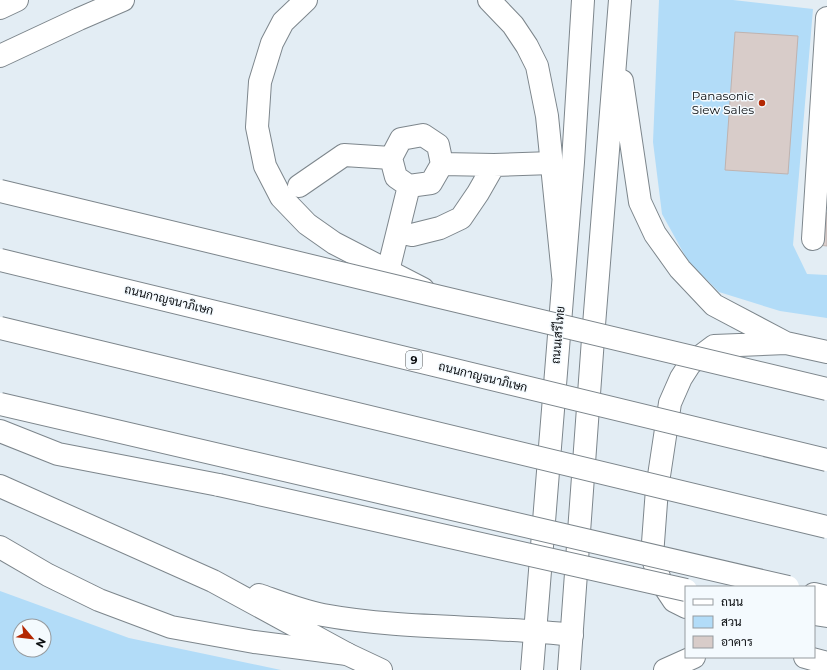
<svg xmlns="http://www.w3.org/2000/svg" width="827" height="670" viewBox="0 0 827 670" font-family="Montserrat,Sarabun,sans-serif">
<style>
.green{fill:#b2dcf8;fill-rule:evenodd}
.building{fill:#d8ccc9;stroke:#bfb3b0}
.lines{fill:none;stroke-linecap:round;stroke-linejoin:round}
.minor-casing{stroke:#7d868c;stroke-width:24}
.major-casing{stroke:#7d868c;stroke-width:24}
.highway-casing{stroke:#7d868c;stroke-width:24}
.minor{stroke:#fff;stroke-width:22}
.major{stroke:#fff;stroke-width:22}
.highway{stroke:#fff;stroke-width:22}
.highway-bridge-casing{stroke:#7d868c;stroke-width:24;stroke-linecap:butt}
.highway-bridge{stroke:#fff;stroke-width:22}
.poi-dot{fill:#b32702;stroke:#f4fafe;stroke-width:1.5}
.labels{text-anchor:middle;stroke-width:3;stroke-linejoin:round;paint-order:stroke}
.shield{fill:#f4fafe;stroke:#505457;stroke-width:1}
.shield-label{font-size:11px;font-weight:bold;fill:#0a0d10}
.poi-label{font-size:12px;fill:#0a0d10;stroke:#f4fafe;text-anchor:end}
.street-label{font-size:12px;fill:#0a0d10;stroke:#f4fafe}
</style>
<rect width="100%" height="100%" fill="#e3edf4"/>
<path class="green" d="M659 0H733L813 9 793 245 807 274 827 275V318L780 311 719 292 688 261 662 214 653 142Z
M0 591 129 638 281 670H0ZM20 626H44V650H20Z"/>
<path class="building" d="M735 32 798 36 788 174 725 170Z
M821 212 827 213V246L818 245Z"/>
<g class="lines">
<defs>
<path id="minor" d="M442 164 431 183 409 186 396 177 391 158 401 139 423 135 438 145 442 164 494 165 552 163
M299 186 344 155 391 158
M398 232 412 235 440 228 461 218 478 193 494 165
M813 239 827 18
M388 271 409 186"/>
<path id="major" d="M622 81 640 202 655 234 680 269 714 305 786 343
M0 547 48 575 99 600 171 627 254 642 347 654 381 670
M686 607 674 601 660 580 652 556 657 489 670 403 681 378 690 364 714 346 786 343 827 352
M805 657 827 663
M532 670 573 162 583 0
M569 670 594 325 620 0
M665 670 694 657"/>
<path id="highway" d="M306 0 283 22 272 43 260 82 257 127 265 166 281 197 307 224 334 243 423 289
M489 0 513 25 527 46 537 66 547 116 563 275
M0 8 17 0
M0 56 79 19 123 0
M0 431 58 454 219 485
M0 486 213 581 347 654
M814 594 827 597
M259 595C279 602 302 611 323 615 405 630 489 625 572 635
M814 614 827 616"/>
</defs>
<use href="#minor" class="minor-casing"/>
<use href="#major" class="major-casing"/>
<use href="#highway" class="highway-casing"/>
<use href="#minor" class="minor"/>
<use href="#major" class="major"/>
<use href="#highway" class="highway"/>
<defs>
<path id="highway-bridge" d="M0 191 436 296 827 389
M0 260 827 460
M0 328 827 527
M0 404 788 587
M219 485 686 590"/>
</defs>
<use href="#highway-bridge" class="highway-bridge-casing"/>
<use href="#highway-bridge" class="highway-bridge"/>
</g>
<circle class="poi-dot" cx="762" cy="103" r="4"/>
<g class="labels">
<rect class="shield" x="406" y="351" width="16" height="18" rx="3"/>
<g class="shield-label">
<text x="414" y="364">9</text>
</g>
<g class="poi-label">
<text x="754" y="100">Panasonic<tspan x="754" dy="14">Siew Sales</tspan></text>
</g>
<g class="street-label">
<text transform="translate(169 300) rotate(14)" y="4">ถนนกาญจนาภิเษก</text>
<text transform="translate(558 335) rotate(-85)" y="4">ถนนเสรีไทย</text>
<text transform="translate(483 377) rotate(14)" y="4">ถนนกาญจนาภิเษก</text>
</g>
</g>
<rect x="685" y="586" width="130" height="72" fill="#f4fafe" stroke="#969b9f"/>
<rect x="693" y="599" width="20" height="6" fill="#ffffff" stroke="#969b9f"/>
<text x="721" y="606" font-size="12" fill="#0a0d10">ถนน</text>
<rect x="693" y="616" width="20" height="12" fill="#b2dcf8" stroke="#969b9f"/>
<text x="721" y="626" font-size="12" fill="#0a0d10">สวน</text>
<rect x="693" y="636" width="20" height="12" fill="#d8ccc9" stroke="#969b9f"/>
<text x="721" y="646" font-size="12" fill="#0a0d10">อาคาร</text>
<g transform="translate(32 638) rotate(118)"><circle r="19" fill="#f4fafe" stroke="#969b9f"/>
<path d="M0-3L7 15L0 10L-7 15Z" fill="#b32702"/>
<text y="-6" font-size="11" font-weight="bold" text-anchor="middle" fill="#0a0d10">N</text>
</g>
</svg>
